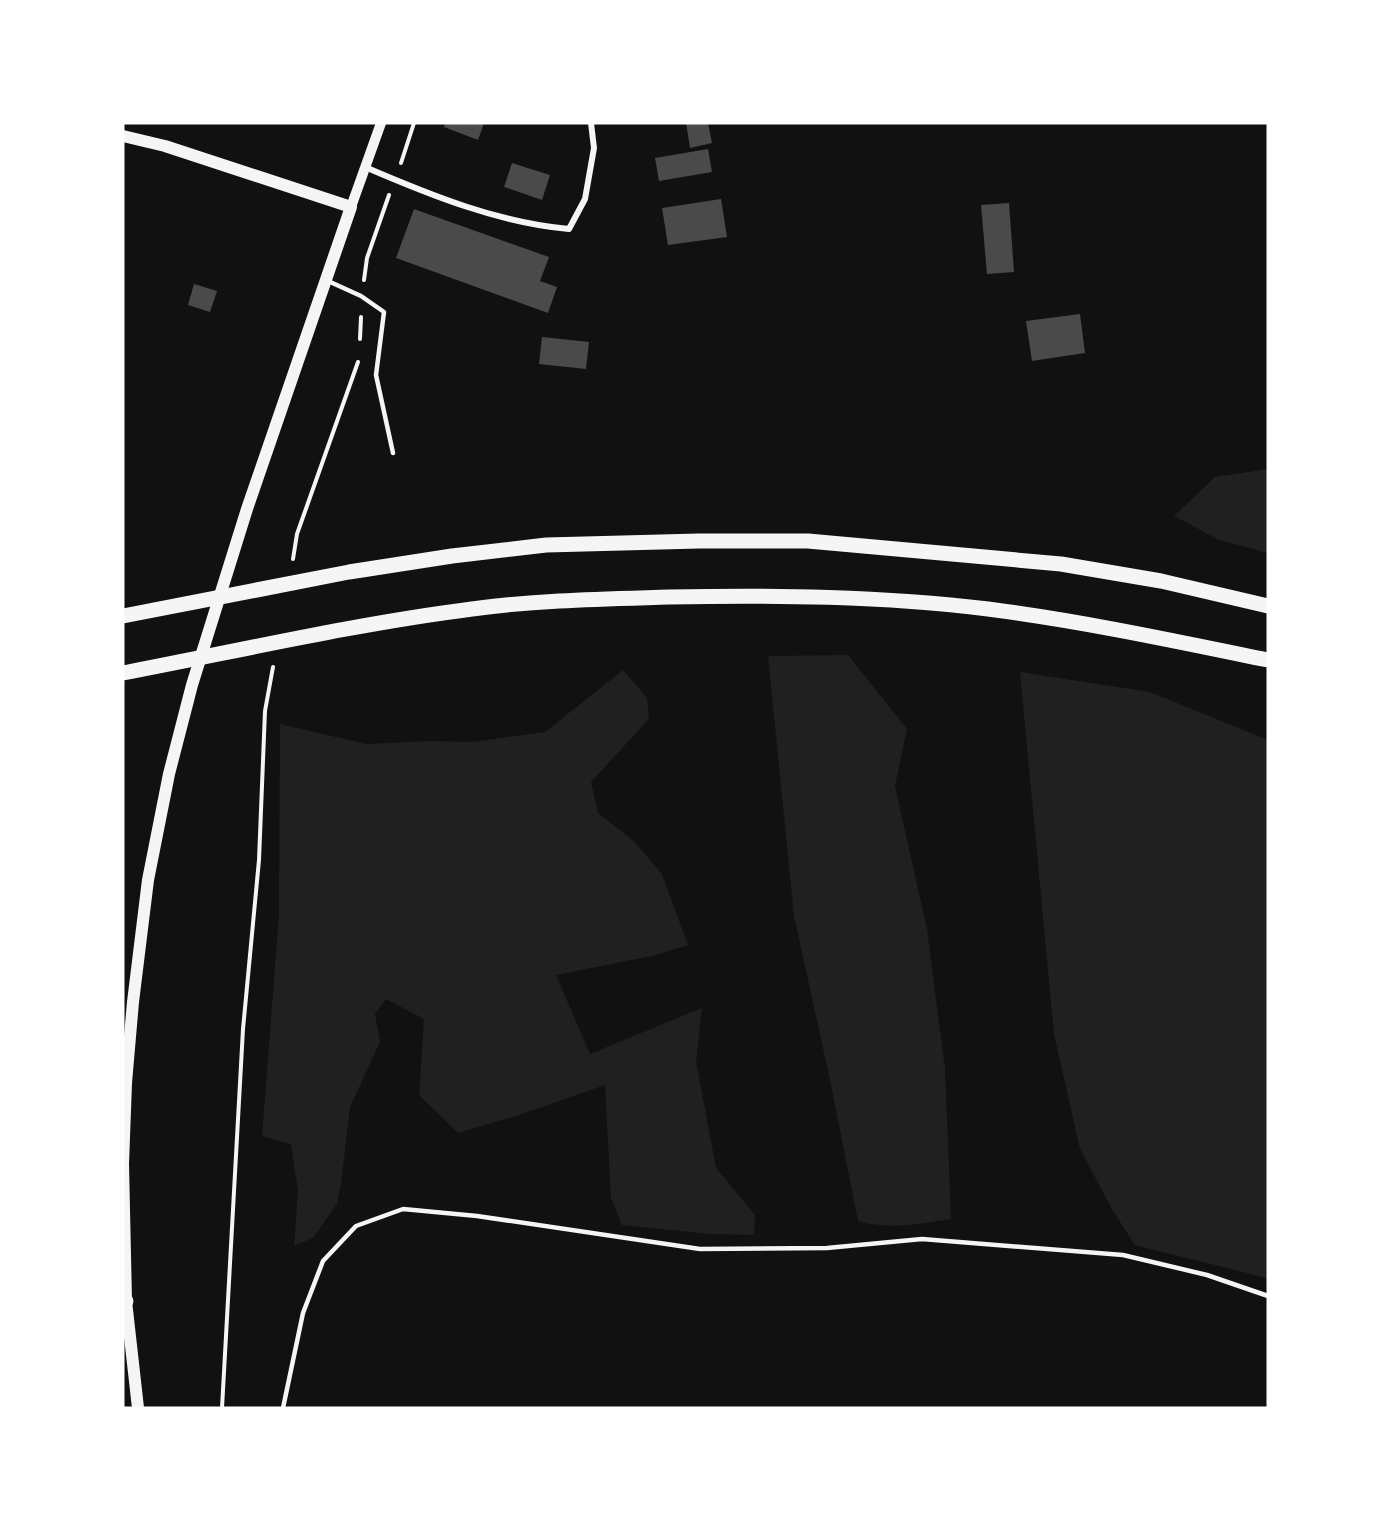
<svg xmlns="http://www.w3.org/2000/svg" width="1391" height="1531" viewBox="0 0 1391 1531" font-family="Raleway,sans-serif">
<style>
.green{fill:#202020}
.building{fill:#4a4a4a}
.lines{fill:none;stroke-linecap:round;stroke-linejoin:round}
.path{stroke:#f5f5f5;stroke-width:4}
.service{stroke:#f5f5f5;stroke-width:4.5}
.minor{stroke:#f5f5f5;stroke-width:6}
.tertiary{stroke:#f5f5f5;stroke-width:10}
.secondary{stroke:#f5f5f5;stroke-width:12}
.primary{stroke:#f5f5f5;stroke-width:15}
</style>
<rect width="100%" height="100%" fill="#111"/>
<path class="green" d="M1268 469V553L1219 540 1174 516 1215 477Z
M848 655 907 729 895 786 927 929 945 1069 951 1219C918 1224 890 1230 858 1221L830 1080 794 916 768 656Z
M623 670 647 698 649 719 591 782 598 813 635 842 662 874 688 945 656 955 556 975 590 1054 702 1008 696 1061 716 1168 755 1215 754 1235 709 1234 622 1225 611 1198 605 1085 522 1114 458 1133 419 1095 424 1019 386 999 375 1014 380 1042 350 1107 341 1184 337 1204 313 1238 294 1246 298 1191 291 1144 262 1136 279 914 280 724 366 744 429 741 472 742 545 732Z
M1020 672 1150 692 1268 740V1279C1224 1266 1179 1257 1135 1245L1113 1211 1080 1149 1054 1034Z"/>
<path class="building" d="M445 123H484L478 140 444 127Z
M686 123H708L712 143 690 148Z
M708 149 712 172 659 181 655 158Z
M512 163 550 175 542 200 504 187Z
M721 199 727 237 668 245 662 208Z
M1009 203 1014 272 987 274 981 205Z
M414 209 549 257 540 281 557 287 548 313 396 258Z
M194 284 217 291 210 312 188 305Z
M1080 314 1085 353 1032 361 1026 321Z
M542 337 589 342 586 369 539 364Z"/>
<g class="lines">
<path class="path" d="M401 163 414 123
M364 280 367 258 389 195
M360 339 361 317
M293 559 297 534 358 362
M222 1408 243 1029 259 860 265 711 273 667"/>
<path class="service" d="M328 281 361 296 384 312 376 375 393 453
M283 1408 303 1313 323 1261 356 1226 403 1209 477 1216 700 1249 827 1248 922 1239 1123 1255 1207 1275 1268 1296"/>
<path class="minor" d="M365 167C430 195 499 223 569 229L585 199 594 148 591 123"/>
<path class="tertiary" d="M351 207 381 123"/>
<path class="secondary" d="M123 136 165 146 351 207 247 509 192 685 169 774 148 880 133 1002 126 1083 123 1164 126 1301 138 1408"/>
<path class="primary" d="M123 616 349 572 452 556 546 545 699 541H808L1061 564 1161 581 1268 606
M123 673C238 651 355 624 472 609 537 600 603 599 669 597 775 595 882 596 988 609 1082 621 1175 641 1268 660
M123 1301H126"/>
</g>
<rect width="1391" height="1531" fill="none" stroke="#ffffff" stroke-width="249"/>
</svg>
